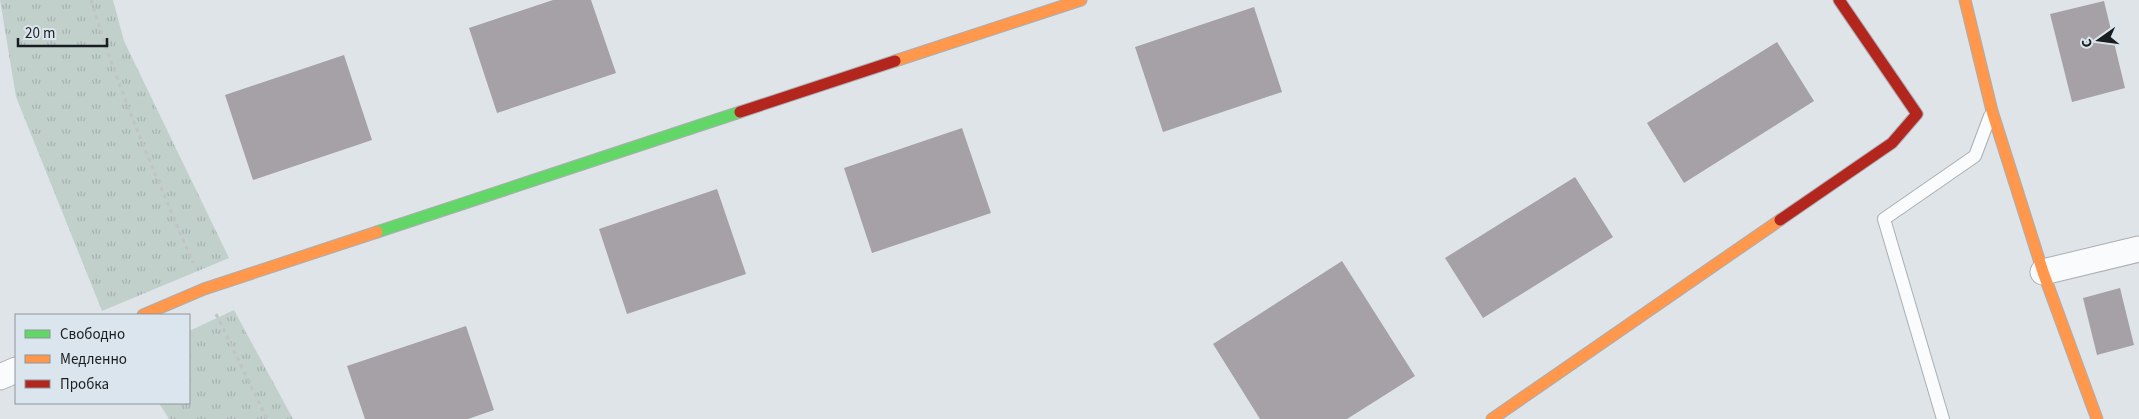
<svg xmlns="http://www.w3.org/2000/svg" width="2139" height="419" viewBox="0 0 2139 419" font-family="'Source Sans 3',sans-serif">
<style>
.grass{fill:url(#grass-tufts)}
.building{fill:#a5a1a6}
.lines{fill:none;stroke-linecap:round;stroke-linejoin:round}
.lane-casing{stroke:#abafb2;stroke-width:14}
.street-casing{stroke:#abafb2;stroke-width:27}
.fast-casing{stroke:#abafb2;stroke-width:13}
.slow-casing{stroke:#abafb2;stroke-width:13}
.jam-casing{stroke:#abafb2;stroke-width:13}
.path{stroke:#c1c3c5;stroke-width:3;stroke-dasharray:4 4;stroke-linecap:butt}
.lane{stroke:#fafbfc;stroke-width:12}
.street{stroke:#fafbfc;stroke-width:25}
.fast{stroke:#63d668;stroke-width:11}
.slow{stroke:#ff974d;stroke-width:11}
.jam{stroke:#b3261e;stroke-width:11}
</style>
<defs>
<pattern id="grass-tufts" width="24" height="20" patternUnits="userSpaceOnUse" patternTransform="scale(1.25)"><rect width="24" height="20" fill="#c2d0cc"/><path d="M3 7l-1-3M5 7V3M7 7l1-3M15 17l-1-3M17 17v-4M19 17l1-3" fill="none" stroke="#a6b2af"/></pattern>
</defs>
<rect width="100%" height="100%" fill="#dfe4e9"/>
<path class="grass" d="M0 0H113L124 41 229 258 102 311 16 97Z
M234 310 293 419H169L159 403H189V331Z"/>
<path class="building" d="M553 0H591L616 73 497 113 469 28Z
M2104 1 2125 88 2072 102 2050 14Z
M1254 7 1282 92 1163 132 1135 47Z
M1777 42 1814 101 1684 183 1647 123Z
M344 55 372 140 253 180 225 95Z
M962 128 991 213 872 253 844 168Z
M1575 177 1613 237 1483 318 1445 258Z
M717 189 746 274 627 314 599 229Z
M1342 261 1415 376 1347 419H1260L1213 344Z
M2120 288 2134 345 2097 355 2083 298Z
M466 326 494 410 468 419H365L347 366Z"/>
<g class="lines">
<defs>
<path id="lane" d="M1943 419 1884 219 1975 156 1990 116"/>
<path id="street" d="M2043 272 2139 249
M0 377 16 370"/>
<path id="fast" d="M377 232 740 112"/>
<path id="slow" d="M1965 0 1992 111 2043 272 2097 419
M895 61 1081 0
M143 315 204 289 377 232
M1492 419 1780 220"/>
<path id="jam" d="M740 112 895 61
M1780 220 1892 143 1917 114 1839 0"/>
</defs>
<use href="#lane" class="lane-casing"/>
<use href="#street" class="street-casing"/>
<use href="#fast" class="fast-casing"/>
<use href="#slow" class="slow-casing"/>
<use href="#jam" class="jam-casing"/>
<path class="path" d="M91 0C118 90 156 176 193 263
M216 314 267 419"/>
<use href="#lane" class="lane"/>
<use href="#street" class="street"/>
<use href="#fast" class="fast"/>
<use href="#slow" class="slow"/>
<use href="#jam" class="jam"/>
</g>
<rect x="15" y="314" width="175" height="90" fill="#dbe5ed" stroke="#8e959b"/>
<rect x="25" y="330" width="25" height="8" fill="#63d668" stroke="#8e959b"/>
<text x="60" y="339" font-size="15" fill="#1a1d20">Свободно</text>
<rect x="25" y="355" width="25" height="8" fill="#ff974d" stroke="#8e959b"/>
<text x="60" y="364" font-size="15" fill="#1a1d20">Медленно</text>
<rect x="25" y="380" width="25" height="8" fill="#b3261e" stroke="#8e959b"/>
<text x="60" y="389" font-size="15" fill="#1a1d20">Пробка</text>
<g transform="translate(2099 40) rotate(256)" stroke="#dbe5ed" stroke-width="4" paint-order="stroke">
<path d="M0-4L9 19L0 12L-9 19Z" fill="#1a1d20"/>
<text y="-8" font-size="14" font-weight="bold" text-anchor="middle" fill="#1a1d20">С</text>
</g>
<path d="M18 38v8h89v-8" fill="none" stroke="#1a1d20" stroke-width="2.5"/>
<text x="25" y="38" font-size="15" fill="#1a1d20" stroke="#dbe5ed" stroke-width="4" paint-order="stroke">20 m</text>
</svg>
